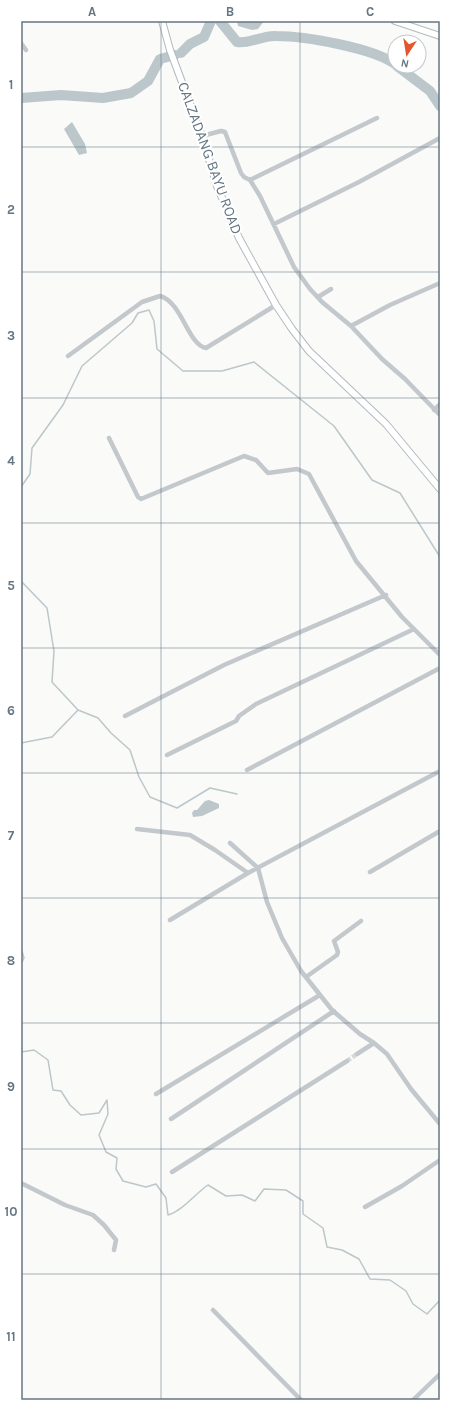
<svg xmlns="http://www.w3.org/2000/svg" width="461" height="1421" viewBox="0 0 461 1421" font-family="Karla,sans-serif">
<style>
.water{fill:#bbc7cb}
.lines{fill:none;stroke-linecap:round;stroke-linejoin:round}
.stream{stroke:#bbc7cb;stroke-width:1.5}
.river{stroke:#bbc7cb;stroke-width:10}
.street-tunnel{stroke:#d5d9db;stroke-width:4.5;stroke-dasharray:4.5 2;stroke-linecap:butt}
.secondary-casing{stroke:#b3babf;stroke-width:8}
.street{stroke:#c3c8cc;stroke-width:4.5}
.secondary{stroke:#fff;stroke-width:6}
.grid{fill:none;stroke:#657683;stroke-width:1;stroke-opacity:0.55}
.labels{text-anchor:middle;stroke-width:4;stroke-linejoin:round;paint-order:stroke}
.street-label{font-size:15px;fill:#657683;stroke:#fff}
.neatline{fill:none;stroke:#657683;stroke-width:1.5}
.grid-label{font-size:13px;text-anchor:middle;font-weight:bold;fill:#657683}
</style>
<rect width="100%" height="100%" fill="#fafaf8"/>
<path class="water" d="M237 21H264L258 29 252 30 238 26Z
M72 122 85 144 87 153 79 155 64 129Z
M209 800 219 804V808L202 816 193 817 192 813 194 810H197L205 801Z"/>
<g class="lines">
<path class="stream" d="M21 487 30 474 32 448 63 405 82 366 132 323 138 313 149 310 154 321 157 349 183 371H222L254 362 334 426 372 480 400 493 440 557
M21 581 47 608 54 651 52 682 78 710 52 737 21 743
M78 710 98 718 111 733 130 750 139 777 150 797 177 808 210 788 237 794
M21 948 24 958 21 964
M21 1052 34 1050 48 1060 53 1090 61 1091 70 1105 81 1115 99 1113 107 1100 108 1114 99 1135 106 1152 117 1158 116 1169 123 1181 146 1187 156 1184 166 1198 168 1215C181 1212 196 1193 208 1185L226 1196 242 1195 255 1201 264 1189 286 1190 303 1201V1214L323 1228 327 1247 342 1250 359 1259 370 1279 390 1280 406 1291 413 1304 427 1314 440 1300"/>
<path class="river" d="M220 21 237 42C250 44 263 35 276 36 305 36 373 48 395 64
M181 53 190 44 204 37 211 21
M397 66 430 91 440 106
M21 98 61 95 103 98 131 93 148 81 160 59 175 55"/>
<path class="street-tunnel" d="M347 1061 357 1054"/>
<defs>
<path id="secondary" d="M162 21 170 50 202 136 217 186 239 238 276 305 292 329 309 351 386 424 440 489
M395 21 440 36"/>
</defs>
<use href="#secondary" class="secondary-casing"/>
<path class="street" d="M21 43 26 50
M202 136 221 131 225 132 241 173 244 177 250 180 260 196 294 267 310 289 322 302 351 326 382 359 405 379 440 415
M250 180 377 118
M274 224 359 182 440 138
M318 297 331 289
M351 326 390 305 440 283
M68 356 142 302 160 296C182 302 188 345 206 348L276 305
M434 410 440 404
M109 438 138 497 141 499 244 456 256 460 268 473 297 469 309 474 356 561 402 617 440 655
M125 716 224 665 386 595
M167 755 236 721 239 716 256 704 414 629
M247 770 440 668
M137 829 190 835 215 850 248 873 440 771
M230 843 258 868 267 902 282 938 301 971 332 1010 360 1034 374 1043 387 1054 411 1089 440 1124
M370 872 440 831
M170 920 248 873
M306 977 337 955 338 952 334 941 361 921
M357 1054 374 1043
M156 1094 320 995
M171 1119 334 1011
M172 1172 347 1061
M21 1183 65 1205 93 1215 104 1225 116 1240 114 1250
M365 1207 402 1186 440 1160
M213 1310 301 1400
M413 1400 440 1374"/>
<use href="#secondary" class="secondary"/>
</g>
<path class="grid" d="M161 21V1400M300 21V1400M21 147H440M21 272H440M21 398H440M21 523H440M21 648H440M21 773H440M21 898H440M21 1023H440M21 1149H440M21 1274H440"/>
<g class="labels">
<g class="street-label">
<text transform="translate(210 158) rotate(70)" y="5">CALZADANG BAYU ROAD</text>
</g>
</g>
<rect width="461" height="1421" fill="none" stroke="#ffffff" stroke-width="44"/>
<g transform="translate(407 54) rotate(192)"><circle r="19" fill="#ffffff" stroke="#c1c8cd"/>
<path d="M0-3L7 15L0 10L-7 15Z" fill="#e4572e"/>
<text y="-6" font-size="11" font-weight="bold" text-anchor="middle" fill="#657683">N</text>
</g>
<rect x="22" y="22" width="417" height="1377" class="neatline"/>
<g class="grid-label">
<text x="92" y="16">A</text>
<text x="230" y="16">B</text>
<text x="370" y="16">C</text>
<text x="11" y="89">1</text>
<text x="11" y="214">2</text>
<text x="11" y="340">3</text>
<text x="11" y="465">4</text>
<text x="11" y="590">5</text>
<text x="11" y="715">6</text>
<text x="11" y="840">7</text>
<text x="11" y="965">8</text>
<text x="11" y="1091">9</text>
<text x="11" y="1216">10</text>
<text x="11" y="1341">11</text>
</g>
</svg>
